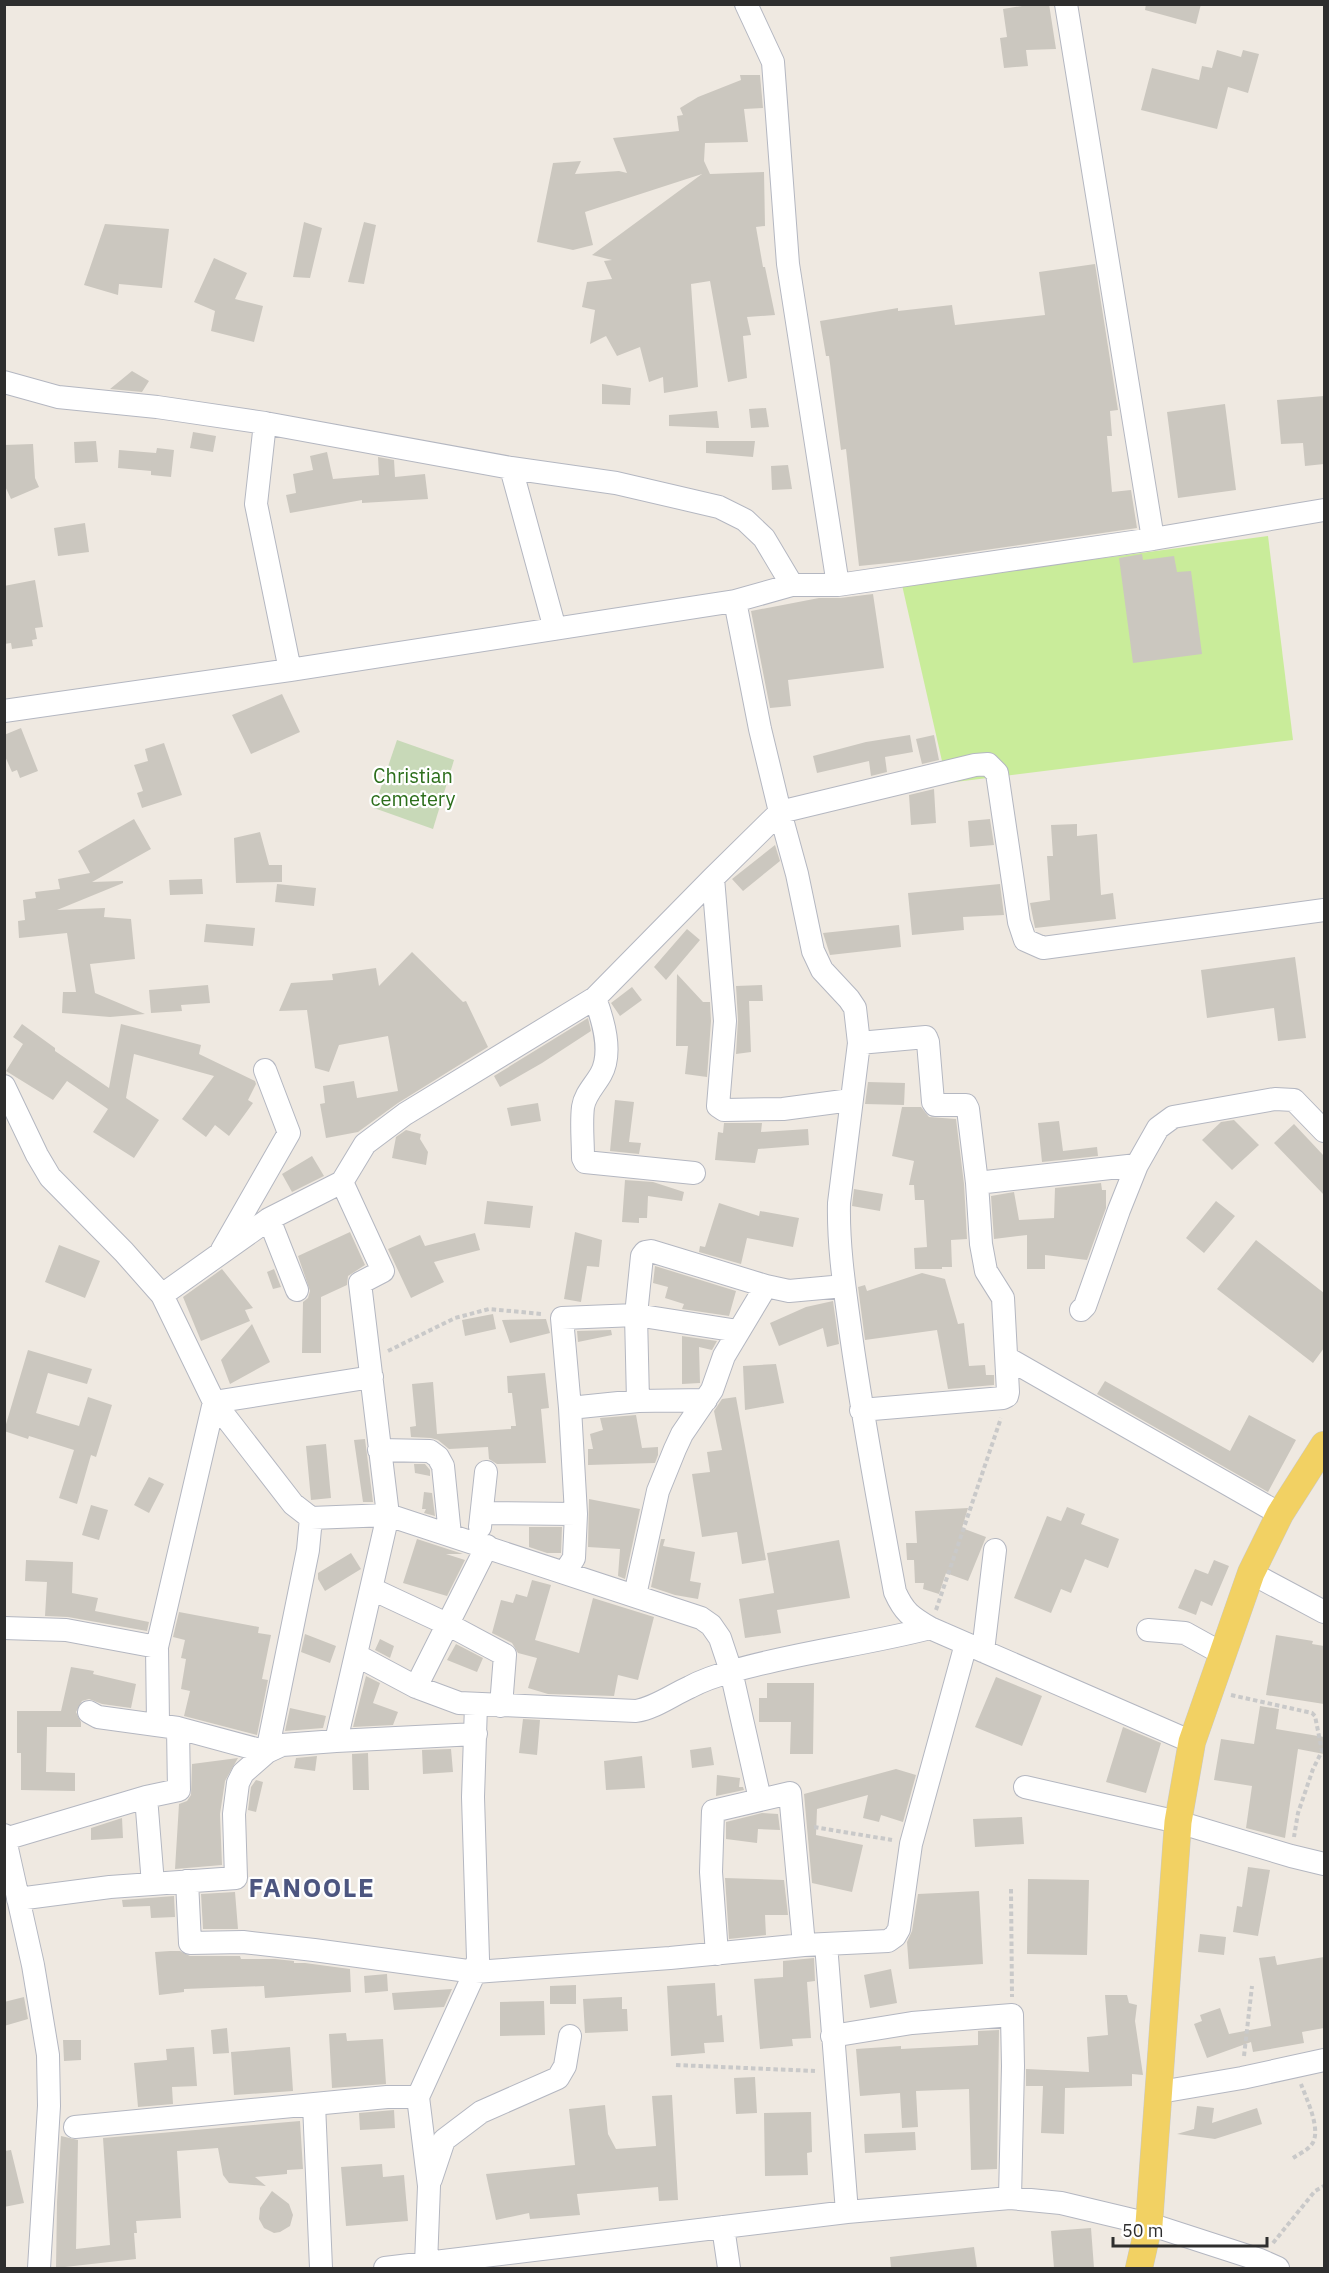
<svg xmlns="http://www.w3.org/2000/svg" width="1329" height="2273" viewBox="0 0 1329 2273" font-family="'IBM Plex Sans',sans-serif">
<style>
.cemetery{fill:#c8d9b8}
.pitch{fill:#c9ec9a}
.building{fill:#cbc7bf}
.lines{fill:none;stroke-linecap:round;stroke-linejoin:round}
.minor-casing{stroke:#b4b7c1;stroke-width:24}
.major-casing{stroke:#c9c9c9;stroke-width:28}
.path{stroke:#c9c9c9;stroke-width:4;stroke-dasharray:4.5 3;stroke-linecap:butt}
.minor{stroke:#fff;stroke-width:22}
.major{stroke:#f2d163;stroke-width:27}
.labels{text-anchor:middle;stroke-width:4.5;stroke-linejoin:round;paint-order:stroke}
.park-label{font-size:20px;fill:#2c6e1b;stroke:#fff}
.district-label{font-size:26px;font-weight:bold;letter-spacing:1.5px;fill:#4d5680;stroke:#fff}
</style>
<rect width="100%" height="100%" fill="#efe9e1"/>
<path class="cemetery" d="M397 740 454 760 433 829 374 808Z"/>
<path class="pitch" d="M1268 536 1293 740 947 783 902 585Z"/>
<path class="building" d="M1034 4H1049L1056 49 1026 50 1028 66 1004 68 1000 38 1007 37 1003 9Z
M1146 4H1201L1196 24 1145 10Z
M1217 50 1241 57 1243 50 1259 54 1248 93 1228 87 1217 129 1141 110 1152 68 1199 80 1202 66 1212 68Z
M740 75H760L763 108 744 109 748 142 705 143 704 161 710 174 764 172 765 226 756 227 763 267H765L775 315 747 317 751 335 743 336 747 378 728 382 710 281 691 284 698 387 664 393 663 377 649 382 640 347 617 356 606 336 590 344 595 310 582 307 587 282 612 279 604 261 612 260 592 255 702 174 585 212 593 245 573 250 537 242 553 163 581 161 575 174 619 171 627 173 613 138 679 131 677 116 683 115 680 108 698 97 741 80Z
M304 222 322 228 310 278 293 277Z
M364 222 376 225 364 284 348 282Z
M105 224 169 229 162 288 119 284 118 295 84 285Z
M214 258 247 273 235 299 263 306 254 342 211 331 215 311 194 302Z
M1095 264 1118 410 1110 411 1112 436H1107L1112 492 1131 490 1137 528 909 561 859 566 846 449 841 450 829 356H826L820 321 898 308V311L952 305 955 325 1045 315 1039 272Z
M132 371 149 381 142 392 110 389Z
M602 384 631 388 630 405 602 404Z
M1324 396V464L1305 466 1303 443 1281 444 1277 400Z
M1225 404 1236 490 1178 498 1167 412Z
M766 408 769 427 751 428 749 409Z
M717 411 719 428 669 426V415Z
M193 432 216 436 213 452 190 448Z
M96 441 98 462 75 463 74 442Z
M706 441H755L753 457 706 453Z
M33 444 35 478 39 487 11 499 4 484 6 480 4 445Z
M157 448 174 450 171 477 151 475V471L118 468 119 450 156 453Z
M327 452 333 479 379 475 378 457 394 460 395 477 425 474 428 499 362 503V500L290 513 286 495 296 493 293 474 313 470 310 456Z
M788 465 792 489 772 490 771 466Z
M85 523 89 552 58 556 54 528Z
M1142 554 1143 560 1174 556 1177 572 1191 571 1202 654 1133 663 1119 558Z
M35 580 43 627 35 628 37 639 32 640 33 646 12 649 11 643 4 644V586Z
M873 594 884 668 788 680 791 706 770 708 751 611 819 598H840Z
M282 694 300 732 251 754 232 715Z
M21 728 38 771 20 778 17 770 12 772 4 754V735Z
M910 735 913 752 885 757 887 772 871 776 869 761 817 773 813 756 866 742Z
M934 735 939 760 922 764 916 739Z
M164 743 182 795 142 808 137 793 143 791 134 765 148 761 145 749Z
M934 789 936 823 911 825 909 795Z
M134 819 151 849 92 882 123 881V883L57 910 105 908 104 917 131 919 135 959 90 964 95 993 145 1014 110 1017 62 1013 63 992H76L67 933 19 938 18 921 25 920 23 900 36 898 35 892 60 889 58 879 90 873 78 851Z
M990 819 994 845 970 847 968 821Z
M1077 824V836L1097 834 1101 895 1113 893 1116 919 1035 928 1030 903 1050 900 1047 856H1053L1051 825Z
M260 832 269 865H282V882L236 883 234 838Z
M775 845 780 861 743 891 732 879Z
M202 879 203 894 170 895 169 880Z
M277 884 316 888 314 906 275 902Z
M1000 884 1004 915 963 917 964 930 912 935 908 893Z
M206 924 255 928 253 946 204 942Z
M899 925 901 947 830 955 823 933Z
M687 929 700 940 666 980 654 967Z
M412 952 463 1002 466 1001 488 1047 398 1103 358 1132 326 1138 320 1104 325 1103 323 1086 354 1081 357 1098 398 1091 388 1036 339 1045 329 1072 315 1068 307 1010 279 1011 291 983 333 980 332 974 376 968 379 986Z
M1295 957 1306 1038 1278 1041 1274 1008 1207 1018 1201 970Z
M677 974 703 1002H710L711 1021 707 1077 685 1074 688 1046H676Z
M208 985 210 1003 181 1005 182 1011 151 1013 149 990Z
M762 985 763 1001H749L751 1052 736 1054 738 1020 736 986Z
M632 987 642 1000 620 1016 611 1003Z
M588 1018 591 1031 542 1063 500 1087 494 1076Z
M22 1024 55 1048V1051L109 1088 121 1024 201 1045 199 1054 255 1081 256 1084 248 1100 253 1103 229 1136 215 1125 206 1137 182 1119 214 1076 134 1054 126 1098 159 1120 134 1158 93 1132 108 1109 67 1081 53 1100 6 1071 23 1044 13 1037Z
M868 1082 905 1083 904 1105 865 1104Z
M615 1100 634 1102 629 1142 641 1143 639 1154 610 1151Z
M538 1103 541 1121 511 1126 507 1108Z
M902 1107H921L929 1117 956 1119 964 1184 967 1239 951 1240 952 1267H942V1269H915L914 1248 927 1247 924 1200H915L914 1185H909L914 1161 892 1156Z
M1234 1120 1259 1145 1232 1170 1202 1140 1221 1122Z
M1059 1121 1063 1151 1097 1147 1098 1156 1042 1162 1038 1123Z
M724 1123H762L761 1132 808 1129 809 1145 758 1149 755 1163 715 1160 718 1132 723 1133Z
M1294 1124 1324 1156V1195L1274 1143Z
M406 1130 421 1134 420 1139 428 1152 426 1165 392 1158 396 1137Z
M312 1156 324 1176 292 1192 282 1174Z
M625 1180 653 1182 684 1192 682 1201 648 1196 647 1218H639V1223L622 1222Z
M1101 1183 1102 1190H1106V1208L1087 1260 1045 1255V1269H1027V1235L994 1239 991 1196 1014 1192 1019 1220 1054 1218 1055 1188Z
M854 1189 883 1194 880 1211 852 1206Z
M487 1201 533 1206 530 1228 484 1224Z
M1216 1201 1235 1216 1204 1253 1186 1238Z
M719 1203 759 1216 760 1211 799 1218 793 1247 747 1238 741 1264 699 1252 700 1246 705 1247Z
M350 1232 365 1265 348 1276 347 1285 321 1297V1353H302L303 1302 308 1298 310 1291 298 1256Z
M575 1232 602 1240 599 1267 587 1266 581 1302 564 1299Z
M475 1233 480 1250 434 1262 444 1282 411 1298 388 1249 420 1235 425 1246Z
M1256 1240 1324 1293V1348L1313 1363 1217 1289Z
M59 1245 100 1261 85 1298 45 1282Z
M655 1266 736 1291 729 1316 682 1309 684 1304 665 1298 668 1287 653 1283Z
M222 1269 253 1308 245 1310 250 1321 201 1341 183 1297Z
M274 1269 281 1287 273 1289 267 1272Z
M922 1273 945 1279 958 1324 964 1323 969 1366 985 1365 986 1375H994V1385L948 1389 937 1330 865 1340 858 1287 865 1285 867 1291Z
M833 1301 839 1344 827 1347 823 1328 779 1346 770 1323 806 1307Z
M493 1314 496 1329 465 1336 462 1320Z
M546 1319 550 1333 510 1343 502 1320Z
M252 1324 270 1362 230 1384 221 1360Z
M611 1330 612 1335 578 1342 577 1331Z
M682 1336 717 1341 712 1350 699 1347 700 1383 682 1384Z
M28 1350 92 1369 87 1384 48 1373 36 1413 79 1426 88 1397 112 1405 96 1457 91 1455 77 1504 59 1498 74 1450 29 1436 28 1439 4 1431Z
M776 1364 784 1403 745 1410 743 1366Z
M545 1373 549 1408 541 1409 546 1463 497 1464 489 1459 488 1447 449 1449 438 1440 431 1438 411 1437 410 1427 416 1426 412 1384 433 1382 437 1434 511 1429V1426H516L512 1393H508L507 1376Z
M1105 1381 1230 1451 1249 1415 1296 1440 1268 1492 1097 1394Z
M736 1397 766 1560 742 1564 737 1532 702 1537 692 1474 710 1472 707 1452 722 1450 714 1411 722 1399Z
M636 1415 642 1448 658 1447V1455L655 1463 588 1465V1449H593L590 1434 603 1430 600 1418Z
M365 1439 373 1502H363L354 1440Z
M326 1444 331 1498 311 1500 306 1446Z
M414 1464H425L430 1470V1476L415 1473Z
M149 1477 164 1484 149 1513 134 1505Z
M424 1492 432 1493 435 1516 424 1513 426 1509H422Z
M589 1499 640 1509 625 1579 618 1576 620 1549 588 1547Z
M91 1505 108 1510 99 1540 82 1535Z
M1067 1507 1085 1514 1081 1524 1119 1539 1108 1568 1085 1559 1071 1593 1061 1589 1051 1613 1014 1598 1047 1516 1061 1521Z
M968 1508 962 1528 986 1537 968 1581 946 1573 939 1594 923 1589 924 1583H915L914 1560H907L906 1543H917L915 1511Z
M529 1527H562L561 1553H547L529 1547Z
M417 1539 463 1554H446L465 1560 447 1596 403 1583Z
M661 1539H665L663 1546 695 1552 690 1581 701 1583 698 1599 675 1595 651 1587Z
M839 1540 850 1598 777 1610 781 1633 745 1638 739 1599 774 1593 767 1553Z
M351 1553 361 1569 325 1591 318 1579V1573Z
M26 1560 73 1562 72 1593 98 1598 95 1611 149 1622 147 1631 68 1617 45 1616 47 1582 25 1581Z
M1214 1560 1229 1566 1212 1606 1201 1601 1196 1615 1178 1608 1195 1569 1208 1574Z
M532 1580 551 1585 535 1640 579 1653 593 1598 654 1617 638 1680 618 1675 614 1696 548 1694 528 1688 537 1658 518 1653 512 1643 492 1633 501 1600 513 1603 516 1594 527 1597Z
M179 1612 259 1627 258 1633 271 1635 262 1679 268 1680 257 1735 184 1716 190 1691 181 1689 186 1659 181 1658 185 1640 173 1637Z
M305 1634 336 1646 330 1663 301 1652Z
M1276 1635 1313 1641 1312 1644 1324 1646V1704L1266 1695Z
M380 1639 394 1646 390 1658 375 1650Z
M456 1644 483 1658 477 1672 447 1660Z
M71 1667 94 1671 93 1674 136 1684 131 1708 102 1704 89 1699 82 1701 76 1712 81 1722V1727H47L46 1772 75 1773V1791L21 1790V1753H17V1711H61Z
M366 1676 380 1683 373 1703 398 1712 393 1725 353 1727Z
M996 1677 1042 1696 1022 1746 975 1727Z
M767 1683H814L813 1754H790L791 1722H759V1698H767Z
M1260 1706 1279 1709 1276 1729 1324 1737V1754L1298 1749 1285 1838 1246 1828 1252 1786 1214 1780 1221 1739 1254 1744Z
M290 1708 326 1716 323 1728 285 1731Z
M523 1719 540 1720 537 1755 519 1753Z
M1123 1727 1161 1743 1146 1793 1106 1782Z
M711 1747 714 1765 692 1768 690 1750Z
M451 1749 453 1772 423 1774 422 1750Z
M368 1753 369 1790H353L352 1754Z
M317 1756 315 1771 294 1768 296 1758Z
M642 1756 645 1788 606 1790 604 1761Z
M238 1758 225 1781 220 1814 222 1865 175 1869 179 1804 187 1801 191 1795 192 1764Z
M896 1769 916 1775 903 1822 881 1815 879 1822 863 1818 868 1795 817 1809 816 1835 863 1845 852 1892 812 1883 804 1794Z
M717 1775 740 1778 739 1787H743L744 1790 716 1796Z
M256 1780 263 1782 256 1812 248 1810 251 1787Z
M762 1813 778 1814 780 1830 758 1829 757 1843 726 1839V1822Z
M1022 1817 1024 1844 975 1847 973 1819Z
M122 1818 123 1838 91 1840V1828Z
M1248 1867 1270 1870 1258 1936 1233 1932 1237 1906 1242 1907Z
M725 1878 784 1880 788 1915H765L766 1935 729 1939Z
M1028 1879 1089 1880 1087 1955 1027 1954Z
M979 1891 983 1964 909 1969 907 1942 912 1931 918 1894Z
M235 1892 238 1929H203L201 1894Z
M174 1896 175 1917 151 1918 150 1906 123 1907 122 1900Z
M1200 1934 1226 1937 1224 1955 1198 1952Z
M170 1951H180L190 1956H240L241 1959H275L294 1961V1963H305L350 1969 351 1992 265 1998 264 1986 184 1989V1992L159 1995 155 1952Z
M1275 1956 1277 1965 1324 1957V2028L1302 2032 1304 2043 1253 2052 1251 2042 1207 2058 1194 2024 1202 2021 1200 2015 1220 2008 1229 2034 1271 2026 1259 1958Z
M814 1958 815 1981 807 1982 811 2038 792 2039 793 2046 760 2049 754 1979 783 1977V1961Z
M891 1969 897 2003 870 2008 864 1975Z
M387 1974 388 1991 365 1993 364 1976Z
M715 1983 717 2016 722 2015 724 2042 704 2043 705 2053 671 2056 667 1986Z
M576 1985V2004H550V1986Z
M452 1989 444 2007 394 2010 392 1993Z
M1105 1995H1127L1129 2003 1137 2005 1135 2021 1143 2075 1132 2074V2086L1065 2088 1064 2134 1041 2133 1043 2086H1026V2069L1089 2072 1087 2037 1108 2035Z
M24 1997 28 2019 4 2026V2002Z
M622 1997V2009H627L628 2031 585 2033 583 1999Z
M544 2001 545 2035 500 2036V2002Z
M227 2028 229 2053 213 2054 211 2030Z
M999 2030 997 2169 971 2170 969 2089 916 2091 918 2127 902 2128 900 2093 860 2096 856 2049 901 2046V2049L978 2045V2031Z
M346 2033 347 2041 383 2039 386 2084 332 2088 329 2034Z
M63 2040H81V2060L64 2061Z
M194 2047 197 2086 172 2087 173 2104 138 2107 134 2063 167 2060 166 2049Z
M290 2047 293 2091 234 2095 231 2052Z
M755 2077 757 2113 736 2114 734 2078Z
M672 2095 678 2200 659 2201 658 2187 577 2194 580 2215 530 2219 529 2213 496 2220 486 2174 575 2165 569 2109 605 2105 608 2134 616 2149 656 2146 652 2096Z
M1197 2106 1214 2108 1212 2123 1257 2108 1262 2124 1215 2139 1177 2134 1194 2129Z
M394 2110 395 2128 360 2130 359 2113Z
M811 2112 812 2152 807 2153 808 2175 765 2176 764 2113Z
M300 2121 303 2169 287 2170V2174L255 2177 266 2186 229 2183 223 2175 218 2148 177 2151 181 2218 136 2221 137 2233H134L136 2259 56 2268 57 2202 61 2136 78 2140 76 2249 110 2245 103 2138Z
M915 2132 916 2150 865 2153 864 2134Z
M11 2150 24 2203 4 2207V2151Z
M382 2164 383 2177 404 2175 408 2221 346 2226 341 2167Z
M272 2191 289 2204 293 2215 290 2226 280 2232 274 2233 264 2228 259 2219 260 2208Z
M1091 2228 1094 2268H1054L1051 2231Z
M974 2247 977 2268H891L890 2257Z"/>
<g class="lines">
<defs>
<path id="minor" d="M746 4 773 62 788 264 838 585
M1066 4 1153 539
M4 382 58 397 157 407 265 423 511 468 616 483 719 507 745 520 764 538 792 585
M265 423 256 504 290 670
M511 468 555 629
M4 711 290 670 735 601 792 585H838L1153 539 1324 510
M713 878 725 1021 718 1106 724 1110 783 1109 851 1100
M595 998C603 1020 613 1052 601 1074 595 1085 585 1094 583 1107 581 1123 583 1141 583 1158L585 1162 694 1173
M859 1043 926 1037 928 1042 933 1102 935 1105H966L968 1109 977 1183 981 1244 986 1271 1003 1298 1008 1392 1007 1396 1003 1398 861 1410
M4 1086 37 1155 50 1177 124 1252 162 1295 214 1402 293 1504 311 1518 388 1515 701 1618 711 1625 720 1638 731 1671 760 1799
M977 1183 1137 1165
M269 1219 297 1290
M222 1250 289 1133 265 1070
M162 1295 269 1219 342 1182 365 1144 405 1114 595 998 713 878 780 812 760 729 735 601
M1081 1310 1085 1306 1119 1210 1137 1165 1158 1128 1173 1117 1275 1099 1294 1100 1324 1131
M1007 1358 1280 1514
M638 1401 636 1315 642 1256 645 1252 651 1251 766 1286 789 1291 844 1286
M570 1408 562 1318 636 1315 738 1331
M379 1450 430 1451 438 1457 443 1466 450 1535
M482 1513 576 1514 570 1408 638 1401 706 1400
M480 1527 486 1472
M565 1572 574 1558 576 1514
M1251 1573 1324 1612
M372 1589 449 1625 505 1655 501 1706
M635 1595 658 1491 675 1449 682 1434 712 1390 724 1356 766 1286
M4 1628 66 1630 157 1647
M1148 1630 1185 1633 1223 1654
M983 1651 995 1550
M356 1655 416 1687 459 1703 636 1711C655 1708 672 1695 690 1687 703 1680 718 1675 733 1671 798 1652 865 1645 930 1628
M416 1687 487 1546
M89 1712 98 1717 178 1728 267 1752
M158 1723 157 1647 214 1402 372 1377
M336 1741 476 1734
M1192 1742 930 1628C911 1617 904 1612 895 1592 879 1506 863 1421 851 1335 845 1291 838 1247 839 1203L859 1043 855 1008 849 999 822 970 813 951 797 874 780 812 975 765 988 764 997 773 1019 922 1025 940 1043 948 1324 910
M267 1752 308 1550 311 1518
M1025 1787 1178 1822 1291 1856 1324 1864
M146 1797 153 1884
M4 1835 33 1965 48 2055 49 2106 39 2268
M5 1839 146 1797 179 1790 178 1728
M187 1881 190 1943 243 1942 314 1950 475 1972 670 1958 804 1945 888 1941 895 1936 899 1929 911 1844 966 1644
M18 1899 110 1887 236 1878 234 1814 238 1783 243 1773 267 1752 282 1745 336 1741 388 1515 360 1283 383 1271 342 1182
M826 1944 847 2212
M717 1954 711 1872 713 1811 790 1793 804 1945
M832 2036 912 2023 1012 2015 1013 2066 1010 2198
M1160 2092 1242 2078 1324 2060
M314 2104 321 2268
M75 2127 387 2097H418
M431 2179 444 2140 481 2112 558 2078 565 2066 570 2036
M723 2227 729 2268
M426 2264 429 2186 418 2097 475 1972 478 1959 473 1797 476 1705
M385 2268 847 2212 1010 2198 1061 2203 1149 2224 1260 2260 1278 2268"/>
<path id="major" d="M1139 2268 1149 2224 1178 1822 1192 1742 1251 1573 1280 1514 1324 1445"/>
</defs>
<use href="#minor" class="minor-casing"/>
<use href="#major" class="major-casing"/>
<path class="path" d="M388 1351 455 1318 489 1309 542 1314
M936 1610 1001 1418
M1231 1695 1312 1713 1315 1716 1322 1751 1313 1769 1298 1813 1294 1837
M814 1827 892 1840
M1011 1889 1012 1997
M1244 2056 1252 1986
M676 2065 815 2071
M1293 2158C1299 2154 1308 2150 1312 2144 1322 2130 1306 2098 1301 2084
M1273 2243 1315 2191 1324 2186"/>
<use href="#minor" class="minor"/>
<use href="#major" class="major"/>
</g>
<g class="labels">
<g class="park-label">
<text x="413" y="783">Christian<tspan x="413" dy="23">cemetery</tspan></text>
</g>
<g class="district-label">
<text x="312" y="1897">FANOOLE</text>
</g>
</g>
<rect width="1329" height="2273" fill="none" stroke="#2e2e2e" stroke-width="12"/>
<path d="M1113 2237v9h154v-9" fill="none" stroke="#2e2e2e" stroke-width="3"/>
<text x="1122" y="2237" font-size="18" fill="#2e2e2e" stroke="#ffffff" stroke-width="4.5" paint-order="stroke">50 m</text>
</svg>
